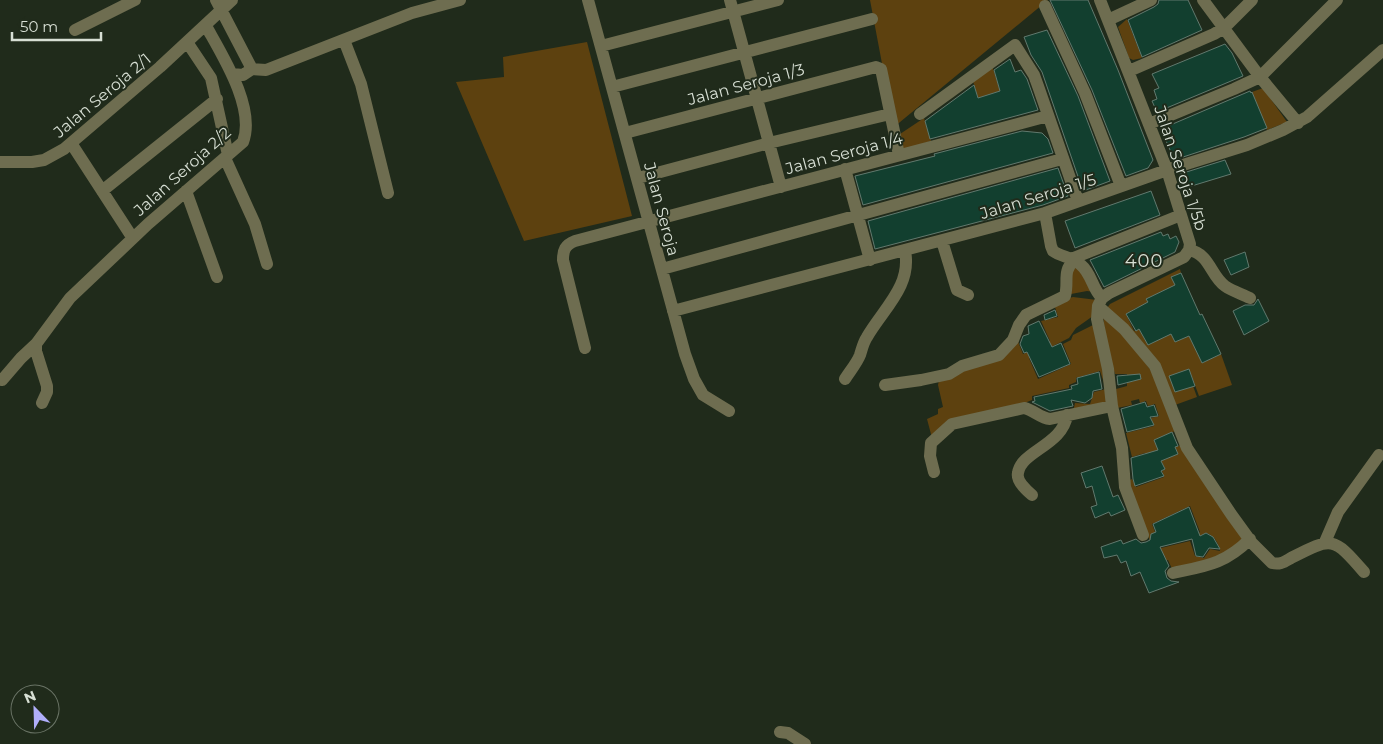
<svg xmlns="http://www.w3.org/2000/svg" width="1383" height="744" viewBox="0 0 1383 744" font-family="Montserrat,sans-serif">
<style>
.green{fill:#5d410f;fill-rule:evenodd}
.building{fill:#123f2f;stroke:#61796e}
.lines{fill:none;stroke-linecap:round;stroke-linejoin:round}
.minor{stroke:#6e6d50;stroke-width:12}
.labels{text-anchor:middle;stroke-width:4;stroke-linejoin:round;paint-order:stroke}
.street-label{font-size:16px;fill:#d7dfd4;stroke:#202b1b}
.neighbourhood-label{font-size:18px;letter-spacing:1px;fill:#d7dfd4;stroke:#202b1b}
</style>
<rect width="100%" height="100%" fill="#202b1b"/>
<path class="green" d="M870 0H1048L894 127Z
M1127 19 1142 58 1133 60 1129 58 1118 27Z
M587 42 632 216 524 241 456 82 504 77 503 57Z
M992 65 1000 91 978 98 973 81Z
M1263 88 1287 122 1267 130 1252 92Z
M924 118 931 141 903 150 900 134Z
M1078 267 1094 292 1087 291 1071 294 1069 269Z
M1180 269 1181 273 1172 277 1177 290 1163 291 1147 299 1150 307H1138L1126 314 1134 331 1139 329 1148 345 1185 322 1202 363 1221 354 1232 385 1199 396 1189 369 1170 377 1175 392 1193 386 1197 397 1175 405 1107 308 1110 304Z
M1073 297 1097 300 1093 316 1076 328 1069 338 1029 358 1038 379 1071 364 1063 344 1071 340 1073 335 1097 323 1108 401 1073 412 1075 403 1090 404 1094 392 1106 389 1100 371 1076 378V382L1069 385V388L1032 396V400L1027 402 1026 406 961 419 932 438 927 419 938 414V409L943 407 938 385 939 380 1017 339 1023 354 1050 341 1041 321 1058 317 1055 307 1066 299Z
M1103 314 1142 352 1180 434 1248 539 1235 550 1173 571 1168 560 1159 563 1126 482 1132 479 1136 487 1164 477 1162 471 1165 469 1160 458 1149 462 1145 453 1132 457 1126 433 1154 426 1151 418 1159 416 1155 404 1148 406 1146 401 1140 403 1139 399 1131 401 1132 405 1117 408 1116 389 1127 386V374H1115L1106 346ZM1175 431 1181 445 1175 447 1178 454 1163 460 1154 440ZM1190 506 1200 532 1193 538 1207 533C1215 537 1218 542 1220 551L1210 549 1204 558 1195 556 1190 541 1161 548 1152 524Z"/>
<path class="building" d="M1050 0H1088L1118 70 1153 160 1148 168 1126 176 1092 90Z
M1159 0H1188L1202 30 1142 57 1128 20 1154 7 1158 4Z
M1047 30 1078 96 1110 181 1083 191 1042 72 1031 55 1024 37Z
M1225 44 1232 53 1243 76 1157 112 1152 101 1157 99 1154 90 1159 88 1152 74Z
M1010 59 1015 72 1021 70 1027 79 1038 110 930 139 925 121 974 85 978 98 1000 91 994 70Z
M1250 91 1251 93 1252 92 1267 128 1244 137 1180 158 1173 157 1161 129Z
M1022 131 1042 133 1048 139 1053 153 863 205 855 176 935 156 934 154Z
M1225 160 1231 174 1185 188 1180 174Z
M1058 168 1068 196 1043 205 875 249 868 221Z
M1151 191 1160 215 1075 248 1065 221Z
M1161 232 1163 236 1168 234 1170 239 1176 236 1179 242 1175 252 1104 287 1090 260Z
M1245 252 1249 267 1231 275 1224 260Z
M1181 273 1200 315 1202 314 1221 354 1202 363 1189 336 1175 342 1171 334 1148 345 1139 329 1136 331 1126 314 1148 302 1146 299 1175 285 1171 277Z
M1258 299 1269 321 1244 335 1233 311 1245 305H1254Z
M1055 310 1057 316 1045 320 1044 315Z
M1039 321 1052 347 1061 343 1070 364 1039 377 1027 352 1024 353 1020 344 1023 336 1029 334 1028 326Z
M1189 369 1195 386 1175 392 1169 376Z
M1099 372 1102 389 1093 391 1092 398 1085 403 1071 400 1073 406 1050 411 1032 402 1035 401 1034 397 1072 389 1071 386 1078 384 1077 378Z
M1140 374 1141 379 1118 385 1117 376Z
M1145 402 1147 407 1154 405 1158 416 1150 417 1154 425 1127 432 1121 409Z
M1172 432 1178 446 1175 447 1178 454 1161 461 1165 469 1161 471 1164 476 1135 486 1133 479 1131 458 1158 450 1154 440Z
M1102 466 1113 497 1118 495 1125 510 1111 516 1109 512 1095 518 1091 507 1097 505 1092 486 1086 488 1081 473Z
M1189 507 1200 536 1206 533 1213 537 1220 549 1209 548 1203 557 1196 556 1192 539 1160 547 1169 566 1165 571 1167 578 1171 581 1179 582 1149 593 1140 572 1131 576 1126 561 1121 563 1117 555 1104 558 1101 547 1121 540 1123 544 1136 539 1141 543 1146 542 1150 540 1151 534 1156 532 1153 524Z"/>
<g class="lines">
<path class="minor" d="M216 0 252 69
M588 0 685 354 694 379 703 395 729 411
M730 0 781 187
M1100 0 1167 170 1190 244 1189 250 1184 257 1109 293 1102 298 1098 306 1097 319 1108 369 1112 406 1122 448 1125 487 1143 535
M1203 0 1260 77 1298 123
M1045 6 1085 93 1121 186
M1108 20 1151 0
M75 30 135 0
M344 40 361 84 388 193
M187 42 211 78 228 155
M601 46 778 0
M1129 71 1214 34 1224 28 1252 0
M232 74 243 75 252 69 266 70 412 13 460 0
M612 87 872 19
M920 114 1015 45 1034 75 1038 86 1078 201
M1149 124 1234 89 1260 77 1337 0
M625 133 876 67 881 69 899 155
M71 143 132 237
M225 158 255 224 267 264
M0 162H32L44 160 64 149 160 67 232 0
M845 169 870 260
M638 178 769 143 890 114
M102 191 217 99
M186 191 217 277
M1045 213 1051 246 1053 251C1061 257 1073 257 1081 265 1092 274 1092 289 1102 298
M942 241 957 290 968 295
M1189 250C1210 254 1210 275 1225 286 1232 291 1242 294 1250 298
M1071 259 1181 215
M662 269 1062 159
M1098 306 1124 329 1155 366 1187 448 1231 514 1252 543 1272 563C1280 565 1284 562 1291 558 1332 537 1333 536 1364 572
M673 311 1045 213 1167 170 1247 145 1283 130 1307 117 1383 50
M585 348 563 260C563 250 565 245 575 241L1048 116
M845 379C850 371 857 363 860 355 862 349 863 343 867 337 883 309 912 286 905 251
M2 380 21 358 36 344
M885 385 921 380 949 374 962 366 999 355 1013 340 1019 325 1026 315 1065 296C1069 281 1062 272 1074 260
M42 403 47 392V386L36 351V344L70 298 148 224 243 142C256 108 222 55 206 26
M934 472 930 456 931 443 952 424 1024 408C1034 410 1040 418 1050 419L1112 406
M1032 495C1026 490 1016 481 1018 473 1021 451 1063 445 1067 415
M1325 542 1338 512 1379 455
M1173 573C1206 566 1225 564 1250 539
M780 732 788 733 805 744"/>
</g>
<g class="labels">
<g class="street-label">
<text transform="translate(746 84) rotate(-15)" y="6">Jalan Seroja 1/3</text>
<text transform="translate(102 95) rotate(-40)" y="6">Jalan Seroja 2/1</text>
<text transform="translate(844 153) rotate(-15)" y="6">Jalan Seroja 1/4</text>
<text transform="translate(1181 168) rotate(71)" y="6">Jalan Seroja 1/5b</text>
<text transform="translate(182 171) rotate(-42)" y="6">Jalan Seroja 2/2</text>
<text transform="translate(1038 196) rotate(-17)" y="6">Jalan Seroja 1/5</text>
<text transform="translate(662 209) rotate(75)" y="6">Jalan Seroja</text>
</g>
<g class="neighbourhood-label">
<text x="1144" y="267">400</text>
</g>
</g>
<g transform="translate(35 709) rotate(337)"><circle r="24" fill="#202b1b" stroke="#697365"/>
<path d="M0-4L9 19L0 12L-9 19Z" fill="#b0aefa"/>
<text y="-8" font-size="14" font-weight="bold" text-anchor="middle" fill="#d7dfd4">N</text>
</g>
<path d="M12 32v8h89v-8" fill="none" stroke="#d7dfd4" stroke-width="2.5"/>
<text x="20" y="32" font-size="15" fill="#d7dfd4" stroke="#202b1b" stroke-width="4" paint-order="stroke">50 m</text>
</svg>
